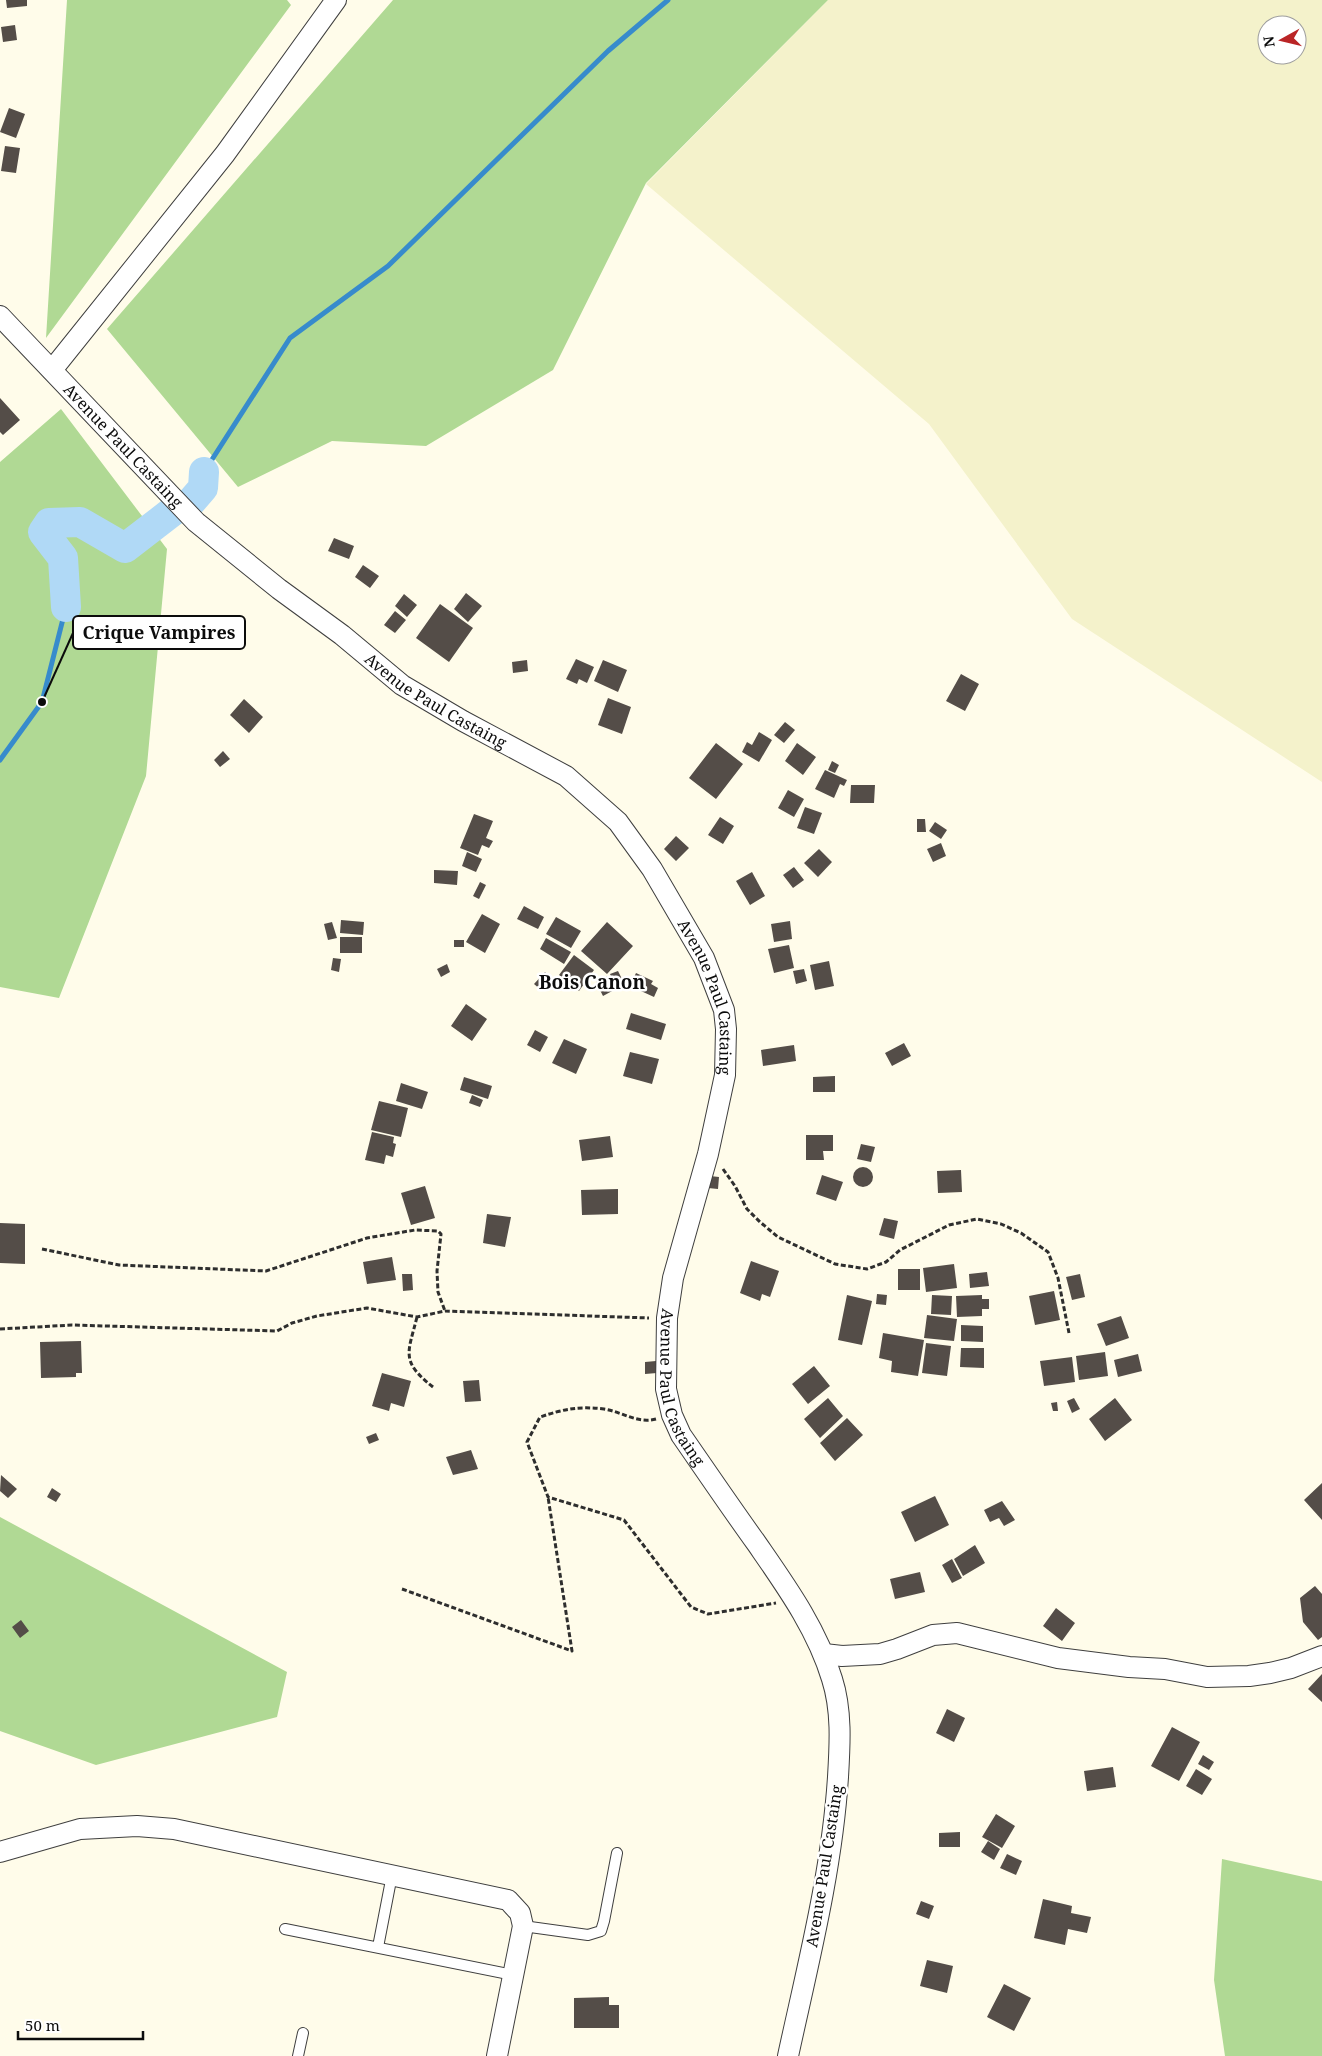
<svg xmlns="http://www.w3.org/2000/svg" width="1322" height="2056" viewBox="0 0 1322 2056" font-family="'Noto Serif',serif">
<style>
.farmland{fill:#f4f2cb;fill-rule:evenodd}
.forest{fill:#b0d994}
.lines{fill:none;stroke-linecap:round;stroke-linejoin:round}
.stream{stroke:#378bcc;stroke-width:5}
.river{stroke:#b0d9f6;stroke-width:30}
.building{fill:#544d48}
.lane-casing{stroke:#3f3f3f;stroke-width:12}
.street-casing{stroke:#3f3f3f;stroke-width:22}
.path{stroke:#2e2e2e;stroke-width:3;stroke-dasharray:5 2.5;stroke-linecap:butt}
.lane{stroke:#fff;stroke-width:10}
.street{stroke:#fff;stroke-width:20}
.labels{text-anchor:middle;stroke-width:5;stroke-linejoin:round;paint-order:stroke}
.street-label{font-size:16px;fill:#0c0c0c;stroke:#fff}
.quarter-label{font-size:19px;font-weight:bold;fill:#0c0c0c;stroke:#fff}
.leader{fill:none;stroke:#0c0c0c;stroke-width:2}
.callout-dot{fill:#0c0c0c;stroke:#fff;stroke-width:2}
.callout{fill:#fff;stroke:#0c0c0c;stroke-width:2}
.callout-label{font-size:18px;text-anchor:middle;font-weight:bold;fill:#0c0c0c}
</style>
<rect width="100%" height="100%" fill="#fffcea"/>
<path class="farmland" d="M828 0H1322V782L1072 619 929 424 646 184ZM1267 25H1297V55H1267Z"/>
<path class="forest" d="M67 0H287L291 5 46 338Z
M393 0H828L646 183 553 370 426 446 332 441 238 487 107 329Z
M61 409 167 549 146 776 59 998 0 987V462Z
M0 1517 287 1672 277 1717 96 1765 0 1731Z
M1222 1859 1322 1881V2056H1225L1214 1980Z"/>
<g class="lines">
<path class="stream" d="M204 472 290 338 388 266 608 51 668 0
M0 760 42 702 66 607"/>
<path class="river" d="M66 607 63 558 43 532 49 523 80 522 125 548 173 511 190 503 203 488 204 472"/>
</g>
<path class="building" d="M6 0H27V6L7 8Z
M15 25 17 40 3 42 1 27Z
M9 108 25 114 16 138 0 132Z
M5 146 20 148 16 173 1 171Z
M0 398 20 420 3 435 0 432Z
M334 538 354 546 349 559 328 551Z
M363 565 379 576 370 588 355 577Z
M466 593 482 606 468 622 454 609Z
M404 594 417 605 407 617 395 606Z
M440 604 473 628 449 662 416 638Z
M395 611 406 620 395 633 384 625Z
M576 659 594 667 587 683 579 679 577 684 566 679Z
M527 660 528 671 513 673 512 662Z
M603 660 627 670 618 692 594 681Z
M961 674 979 684 965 711 946 701Z
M608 698 631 707 622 734 598 725Z
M244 699 263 717 249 733 230 715Z
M785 722 795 730 784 743 774 735Z
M759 732 772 740 759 762 742 752 747 742 752 745Z
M716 743 743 764 716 799 689 778Z
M797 743 816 757 803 775 785 761Z
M223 751 230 759 220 767 214 760Z
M832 761 839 765 835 773 828 770Z
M825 770 847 780 844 786 840 784 834 798 815 789Z
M851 785H875L874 803H850Z
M788 790 804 799 794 817 778 808Z
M805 807 822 813 814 834 797 828Z
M474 814 493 821 486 838 493 841 489 848 482 845 478 855 460 848Z
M720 817 734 826 723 844 708 835Z
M917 819H925L926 832H917Z
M935 822 947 830 941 839 929 831Z
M676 836 689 848 676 861 664 849Z
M941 843 946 856 933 862 927 849Z
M819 849 832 862 818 877 804 863Z
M467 852 482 859 476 872 462 866Z
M794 867 804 880 793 888 783 875Z
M434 870 458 871 457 885 434 883Z
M752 872 765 896 750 905 736 881Z
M480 882 486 885 479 899 473 896Z
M524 906 544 917 538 929 517 919Z
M482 914 500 924 485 953 466 942Z
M556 917 581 931 571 948 546 934Z
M341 920 364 922 363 935 340 933Z
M790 921 792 939 774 942 771 924Z
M332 922 337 938 328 940 324 924Z
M607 922 633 946 607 974 581 951Z
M340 937H362V953H340Z
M546 938 571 952 564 964 540 949Z
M454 940H464V947H454Z
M789 945 794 968 774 973 768 949Z
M574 955 594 970 579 991 559 975Z
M333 958 341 959 339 972 331 970Z
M829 961 834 986 815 990 810 965Z
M447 964 450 972 441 977 437 969Z
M804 969 807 981 796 984 793 971Z
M618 971 624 983 616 987 610 974Z
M545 972 552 979 541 990 534 984Z
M636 973 653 981 651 984 658 988 654 997 630 986Z
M608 976 614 990 603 996 596 982Z
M466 1004 487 1019 472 1041 451 1026Z
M631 1013 666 1024 661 1040 626 1029Z
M535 1030 548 1037 540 1052 527 1045Z
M564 1039 587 1049 576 1074 552 1063Z
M904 1043 911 1056 892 1066 885 1053Z
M794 1045 796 1061 763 1066 761 1050Z
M630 1052 659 1059 652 1084 623 1076Z
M835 1076V1092H813V1077Z
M464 1077 492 1086 488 1099 460 1090Z
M401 1083 428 1092 422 1109 396 1101Z
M472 1095 483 1100 480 1107 469 1103Z
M379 1101 408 1108 401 1137 371 1130Z
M372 1132 394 1137 393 1143 396 1144 393 1157 386 1155 384 1164 365 1160Z
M806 1135H833V1151H823L824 1160H806Z
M610 1136 613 1157 582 1161 579 1140Z
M861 1144 875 1147 871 1162 857 1159Z
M853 1177a10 10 0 1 1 20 0a10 10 0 1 1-20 0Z
M961 1170 962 1192 938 1193 937 1171Z
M822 1175 843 1182 836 1201 816 1194Z
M710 1176 719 1177 718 1189 708 1188Z
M425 1186 435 1218 411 1225 401 1193Z
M618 1189V1214L582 1215 581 1190Z
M487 1214 511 1217 505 1247 483 1243Z
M884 1218 898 1221 894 1239 879 1235Z
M0 1223 25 1224V1264L0 1263Z
M392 1257 396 1280 367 1284 363 1262Z
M751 1261 779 1271 770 1297 762 1294 760 1301 740 1293Z
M954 1264 957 1288 926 1292 923 1268Z
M898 1269H920V1290H898Z
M987 1272 989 1286 970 1288 969 1274Z
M402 1274H412L413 1290 403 1291Z
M1080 1274 1085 1297 1072 1300 1066 1277Z
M1054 1291 1060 1320 1035 1325 1029 1296Z
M877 1294 887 1295 886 1305 876 1304Z
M847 1295 872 1301 862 1345 838 1340Z
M932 1295 952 1296 951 1315 931 1314Z
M982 1295V1299H989V1309H982V1316L957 1317 956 1296Z
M927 1315 957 1319 954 1341 924 1338Z
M1121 1316 1129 1338 1106 1346 1097 1324Z
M961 1325 983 1326V1342L961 1341Z
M883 1333 924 1340 918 1376 891 1372 892 1361 879 1358Z
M81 1341 82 1373H76V1377L41 1378 40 1342Z
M926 1343 951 1346 947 1376 922 1373Z
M961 1348H984V1368L960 1367Z
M1105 1352 1108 1376 1079 1380 1076 1356Z
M1138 1354 1142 1371 1118 1377 1114 1360Z
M1072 1357 1075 1382 1044 1386 1040 1361Z
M656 1361 657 1373 645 1374V1362Z
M814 1366 830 1386 808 1404 792 1384Z
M382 1373 411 1381 404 1407 391 1403 389 1411 372 1406Z
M479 1380 481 1401 465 1402 463 1381Z
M828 1398 843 1416 820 1438 804 1419Z
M1074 1398 1080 1409 1072 1413 1067 1401Z
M1115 1398 1132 1420 1105 1441 1089 1419Z
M1057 1402 1058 1411H1053L1051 1403Z
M847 1418 863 1435 835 1461 820 1443Z
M376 1433 379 1440 369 1444 366 1437Z
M471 1450 478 1469 453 1475 446 1457Z
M1 1475 17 1489 8 1498 0 1491Z
M1322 1483V1520L1304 1500Z
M52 1488 61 1494 56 1502 47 1497Z
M935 1496 949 1525 915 1542 901 1512Z
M1002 1501 1015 1520 1004 1526 999 1518 990 1522 984 1510Z
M975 1545 985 1563 963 1576 954 1559Z
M952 1559 962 1578 952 1583 942 1565Z
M920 1572 925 1592 895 1599 890 1579Z
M1315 1586 1322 1594V1637L1318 1640 1303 1622 1300 1598Z
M1056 1608 1075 1623 1062 1641 1043 1626Z
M21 1620 29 1631 20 1638 12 1627Z
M1322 1674V1702L1308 1689Z
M947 1709 965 1718 954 1742 936 1733Z
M1172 1727 1200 1742 1179 1781 1151 1766Z
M1203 1755 1214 1762 1209 1770 1198 1764Z
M1113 1767 1116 1787 1087 1791 1084 1771Z
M1196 1769 1212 1779 1202 1795 1186 1786Z
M996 1814 1015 1826 1002 1848 982 1837Z
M960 1832V1847H939V1833Z
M988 1841 1000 1849 994 1860 981 1852Z
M1007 1854 1022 1861 1016 1875 1000 1868Z
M1043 1899 1072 1906 1071 1913 1091 1917 1087 1933 1068 1929 1065 1945 1034 1938Z
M921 1901 934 1906 929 1919 916 1914Z
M927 1960 953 1966 947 1993 920 1986Z
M1004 1984 1031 1998 1014 2031 987 2017Z
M609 1997V2005H619V2028H574V1998Z"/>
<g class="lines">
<defs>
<path id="lane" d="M523 1926 588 1935 601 1931 604 1921 617 1853
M285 1929 513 1975
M378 1947 392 1875
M298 2056 303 2033"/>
<g id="street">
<path id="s1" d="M0 316 196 522 279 589 342 635 402 685 463 721 566 776 618 822 652 869 704 958 724 1010 726 1029 725 1075 708 1154 673 1278 667 1318 666 1389 672 1415 681 1435C706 1471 731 1508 757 1544 786 1586 817 1629 832 1679 842 1710 840 1744 838 1777 832 1871 808 1964 788 2056"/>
<path d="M52 370 225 154 336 0"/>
<path d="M824 1654 842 1656 880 1654 897 1649 933 1635 957 1633 1058 1658 1129 1667 1165 1669 1207 1677 1249 1676 1270 1673 1291 1668 1322 1656"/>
<path d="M0 1852 80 1829 137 1826 174 1829 508 1900 520 1913 523 1926 497 2056"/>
</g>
</defs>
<use href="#lane" class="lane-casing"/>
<use href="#street" class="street-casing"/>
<path class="path" d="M723 1169 735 1186 747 1209 760 1222 778 1237 835 1264 867 1269 886 1262 900 1250 949 1225 977 1219 1001 1224 1021 1233 1048 1252 1058 1278 1069 1333
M42 1249 119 1265 266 1271 367 1238 415 1230 438 1231 441 1234 437 1271 438 1292 445 1311
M417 1317C408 1353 400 1361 433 1387
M0 1329 72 1325 277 1331 292 1323 317 1316 367 1308 417 1317 445 1311 649 1318
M656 1419C637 1424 623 1412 604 1409 578 1406 564 1409 540 1417L527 1442 548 1497 624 1520 691 1607 708 1614 776 1603
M402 1589 572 1651 548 1497"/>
<use href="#lane" class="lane"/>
<use href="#street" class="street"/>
</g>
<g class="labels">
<g class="street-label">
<text dy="6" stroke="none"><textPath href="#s1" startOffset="179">Avenue Paul Castaing</textPath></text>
<text dy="6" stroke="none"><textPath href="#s1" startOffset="584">Avenue Paul Castaing</textPath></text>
<text dy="6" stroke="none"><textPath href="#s1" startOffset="1004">Avenue Paul Castaing</textPath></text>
<text dy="6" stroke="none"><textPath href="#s1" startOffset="1409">Avenue Paul Castaing</textPath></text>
<text transform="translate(824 1866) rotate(-81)" y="6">Avenue Paul Castaing</text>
</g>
<g class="quarter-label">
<text x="592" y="989">Bois Canon</text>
</g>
</g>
<path class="leader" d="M42 702L73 633"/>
<circle class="callout-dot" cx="42" cy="702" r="5"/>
<rect class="callout" x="73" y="616" width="172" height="33" rx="5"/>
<g class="callout-label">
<text x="159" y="639">Crique Vampires</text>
</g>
<g transform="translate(1282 40) rotate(262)"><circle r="24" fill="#ffffff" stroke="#9e9e9e"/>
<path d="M0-4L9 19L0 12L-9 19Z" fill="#ba2526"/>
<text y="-8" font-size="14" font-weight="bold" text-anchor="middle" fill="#0c0c0c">N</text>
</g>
<path d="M18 2031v8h125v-8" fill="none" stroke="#0c0c0c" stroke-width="2.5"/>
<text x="25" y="2031" font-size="15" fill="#0c0c0c" stroke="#ffffff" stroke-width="4" paint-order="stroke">50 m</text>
</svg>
